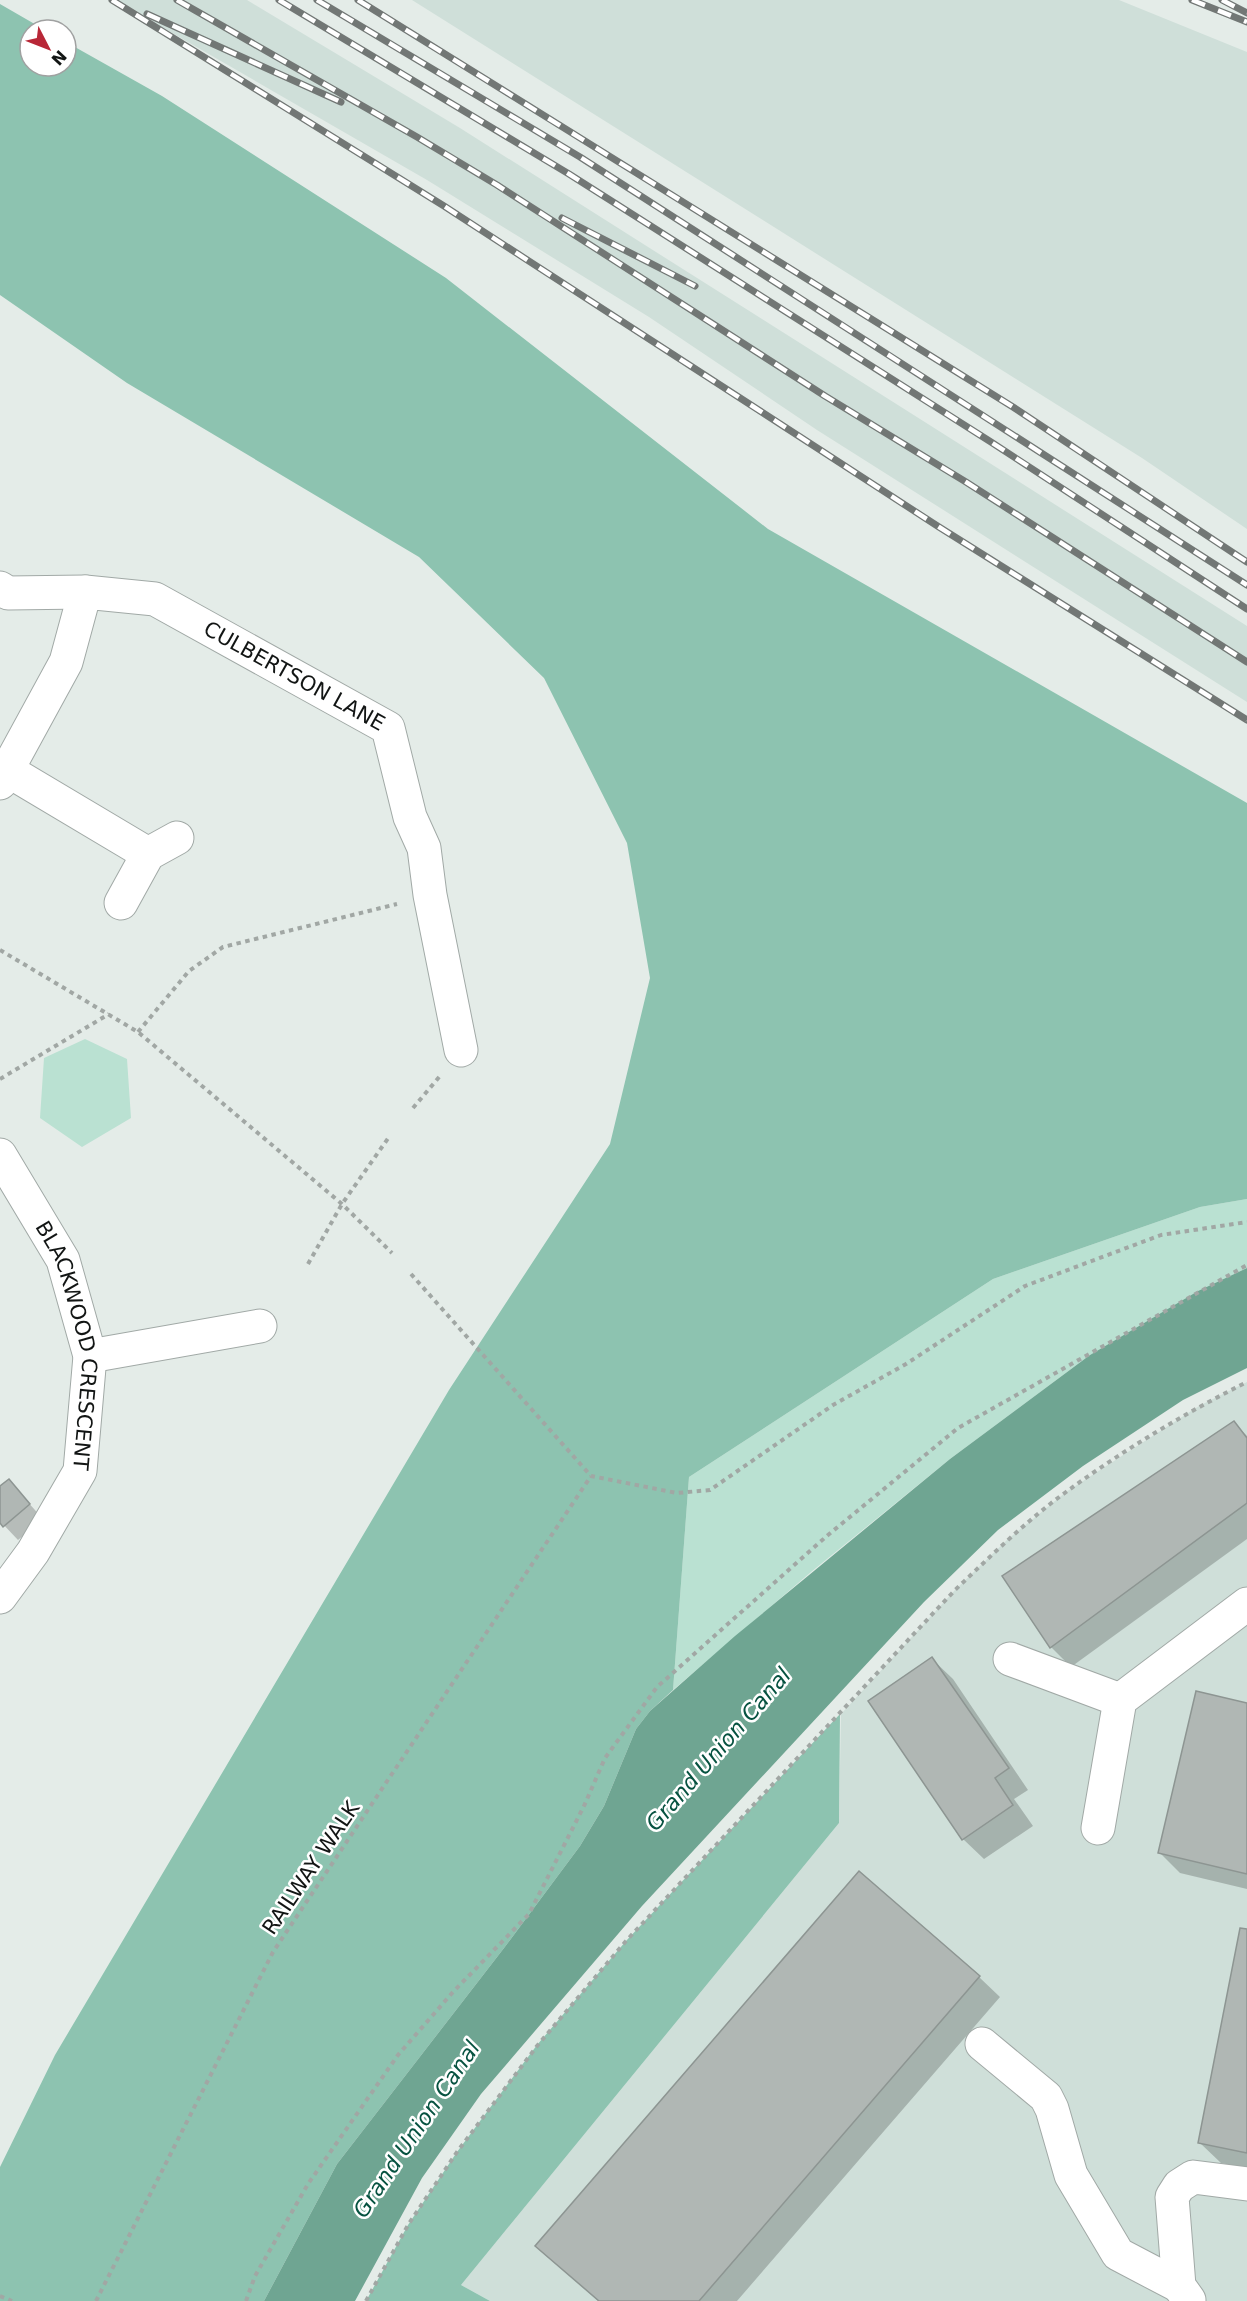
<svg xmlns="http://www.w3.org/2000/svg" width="1247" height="2301" viewBox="0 0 1247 2301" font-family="'DejaVu Sans',sans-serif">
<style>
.built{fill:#cfdfd9}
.green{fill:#bae1d2}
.forest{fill:#8dc3b0}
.water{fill:#6fa592}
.shadow{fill:#0003}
.building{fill:#b0b7b4;stroke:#8d9592;stroke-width:1.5}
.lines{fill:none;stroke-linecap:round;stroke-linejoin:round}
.minor-casing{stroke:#a1a9a6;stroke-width:35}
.path{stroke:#a1a7a4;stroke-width:4;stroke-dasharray:4.5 4.5;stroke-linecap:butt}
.minor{stroke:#fff;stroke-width:33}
.rail-casing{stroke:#727775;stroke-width:7}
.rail{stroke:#fff;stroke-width:4.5;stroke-dasharray:14;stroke-linecap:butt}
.labels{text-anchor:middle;stroke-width:5;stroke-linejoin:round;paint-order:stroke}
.street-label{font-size:21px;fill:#121514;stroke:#fff}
.water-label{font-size:22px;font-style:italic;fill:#065240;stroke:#fff}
</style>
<rect width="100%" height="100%" fill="#e4ece8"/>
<path class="built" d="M115 0H247L460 128 1247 626V702L817 430 649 317 427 180Z
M412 0H1119L1247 52V529L1142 458Z
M1247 1382V2301H490L461 2285 839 1823 841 1714 955 1590 1007 1540 1066 1492 1199 1406Z"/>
<path class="green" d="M85 1039 127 1059 131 1118 82 1147 40 1118 44 1058Z
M1247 1199V1268L1198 1291 1090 1355 950 1459 811 1572 673 1690 689 1477 993 1279 1200 1207Z"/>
<path class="forest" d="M0 4 45 30H30V66H66V42L162 96 446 278 768 529 1247 803V1199L1200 1207 993 1279 689 1477 673 1690 650 1711 636 1729 604 1806 580 1846 504 1948 337 2164 264 2301H0V2167L55 2055 449 1390 610 1144 650 978 627 843 544 678 419 557 127 383 0 295Z
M840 1714 839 1823 461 2285 490 2301H366L408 2225 457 2152 537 2045 626 1941Z"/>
<path class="water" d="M1247 1268V1368L1183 1400 1083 1466 998 1530 924 1602 642 1906 481 2094 422 2178 355 2301H264L337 2164 504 1948 580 1846 604 1806 636 1729 650 1711 735 1636 950 1459 1090 1355 1198 1291Z"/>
<path class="shadow" d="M1234 1423 1247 1436V1539L1071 1667 1051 1647Z
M9 1481 43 1519 18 1540 0 1521V1488Z
M932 1659 953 1679 1028 1790 1014 1799 1033 1826 984 1859 963 1839Z
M1247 1705V1889L1180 1873 1159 1852Z
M1247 1931V2168L1221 2163 1200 2143Z
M979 1977 1000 1997 737 2301H598L537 2246Z"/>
<path class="building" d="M1234 1421 1247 1438V1503L1050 1648 1002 1576Z
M9 1479 30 1504 3 1527 0 1523V1486Z
M932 1657 1009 1768 995 1778 1013 1805 962 1840 868 1701Z
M1196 1691 1247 1703V1874L1158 1853Z
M859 1871 980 1976 699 2301H599L535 2246Z
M1240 1928 1247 1929V2153L1198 2143Z"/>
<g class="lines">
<defs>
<g id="minor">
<path d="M0 588 8 593 85 592"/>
<path d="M7 770 148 854"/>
<path id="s1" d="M0 783 66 662 85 592 155 599 388 728 410 817 424 848 430 895 461 1050"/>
<path d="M121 903 148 854 177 838"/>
<path id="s2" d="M0 1155 63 1260 90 1356 80 1471 33 1552 0 1597"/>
<path d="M90 1356 260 1326"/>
<path d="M1010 1659 1120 1700"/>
<path d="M1098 1828 1120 1700 1247 1604"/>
<path d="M982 2044 1046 2097 1052 2109 1071 2175 1118 2254 1179 2286"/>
<path d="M1189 2300 1179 2286 1172 2197 1179 2186 1193 2177 1247 2184"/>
</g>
</defs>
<use href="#minor" class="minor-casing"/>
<path class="path" d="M0 950 138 1032 342 1204 392 1253
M138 1032 189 971 223 947 397 904
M0 1079 109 1014
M413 1108 440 1076
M308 1264 342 1204 389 1137
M411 1274 591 1476 677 1493 710 1490 833 1405 906 1364 1025 1286 1161 1235 1247 1222
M0 2296 12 2301
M96 2301 273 1952 591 1476
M246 2301 255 2276 308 2184 398 2055 453 1992 529 1914 584 1806 605 1758 657 1687 828 1535 958 1428 1247 1265
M366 2301 408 2225 457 2152 537 2046 626 1941 955 1590C991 1556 1026 1521 1066 1492 1122 1451 1185 1413 1247 1382"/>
<use href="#minor" class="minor"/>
<defs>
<path id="rail" d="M112 0 444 206 939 527 1247 720
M177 0 417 137 497 185 825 396 966 482 1247 662
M279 0 569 174 991 442 1247 609
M317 0 580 157 1247 585
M358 0 1013 407 1247 562
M1192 0 1247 22
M1222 0 1247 13
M147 14 341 102
M562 218 695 286"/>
</defs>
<use href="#rail" class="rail-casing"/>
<use href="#rail" class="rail"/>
</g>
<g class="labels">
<g class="street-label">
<text dy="7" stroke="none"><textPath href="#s1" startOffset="440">CULBERTSON LANE</textPath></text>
<text dy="7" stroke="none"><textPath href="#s2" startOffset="208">BLACKWOOD CRESCENT</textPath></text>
<text transform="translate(311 1868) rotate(-56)" y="7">RAILWAY WALK</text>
</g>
<g class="water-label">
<text transform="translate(718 1749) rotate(-49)" y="8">Grand Union Canal</text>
<text transform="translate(416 2129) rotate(-56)" y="8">Grand Union Canal</text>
</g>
</g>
<g transform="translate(48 48) rotate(132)"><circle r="28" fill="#ffffff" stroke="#a0a1a1" stroke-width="1.5"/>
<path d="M0-4.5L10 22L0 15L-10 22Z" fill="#b82737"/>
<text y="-9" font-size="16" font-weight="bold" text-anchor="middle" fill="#121514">N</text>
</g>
</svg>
